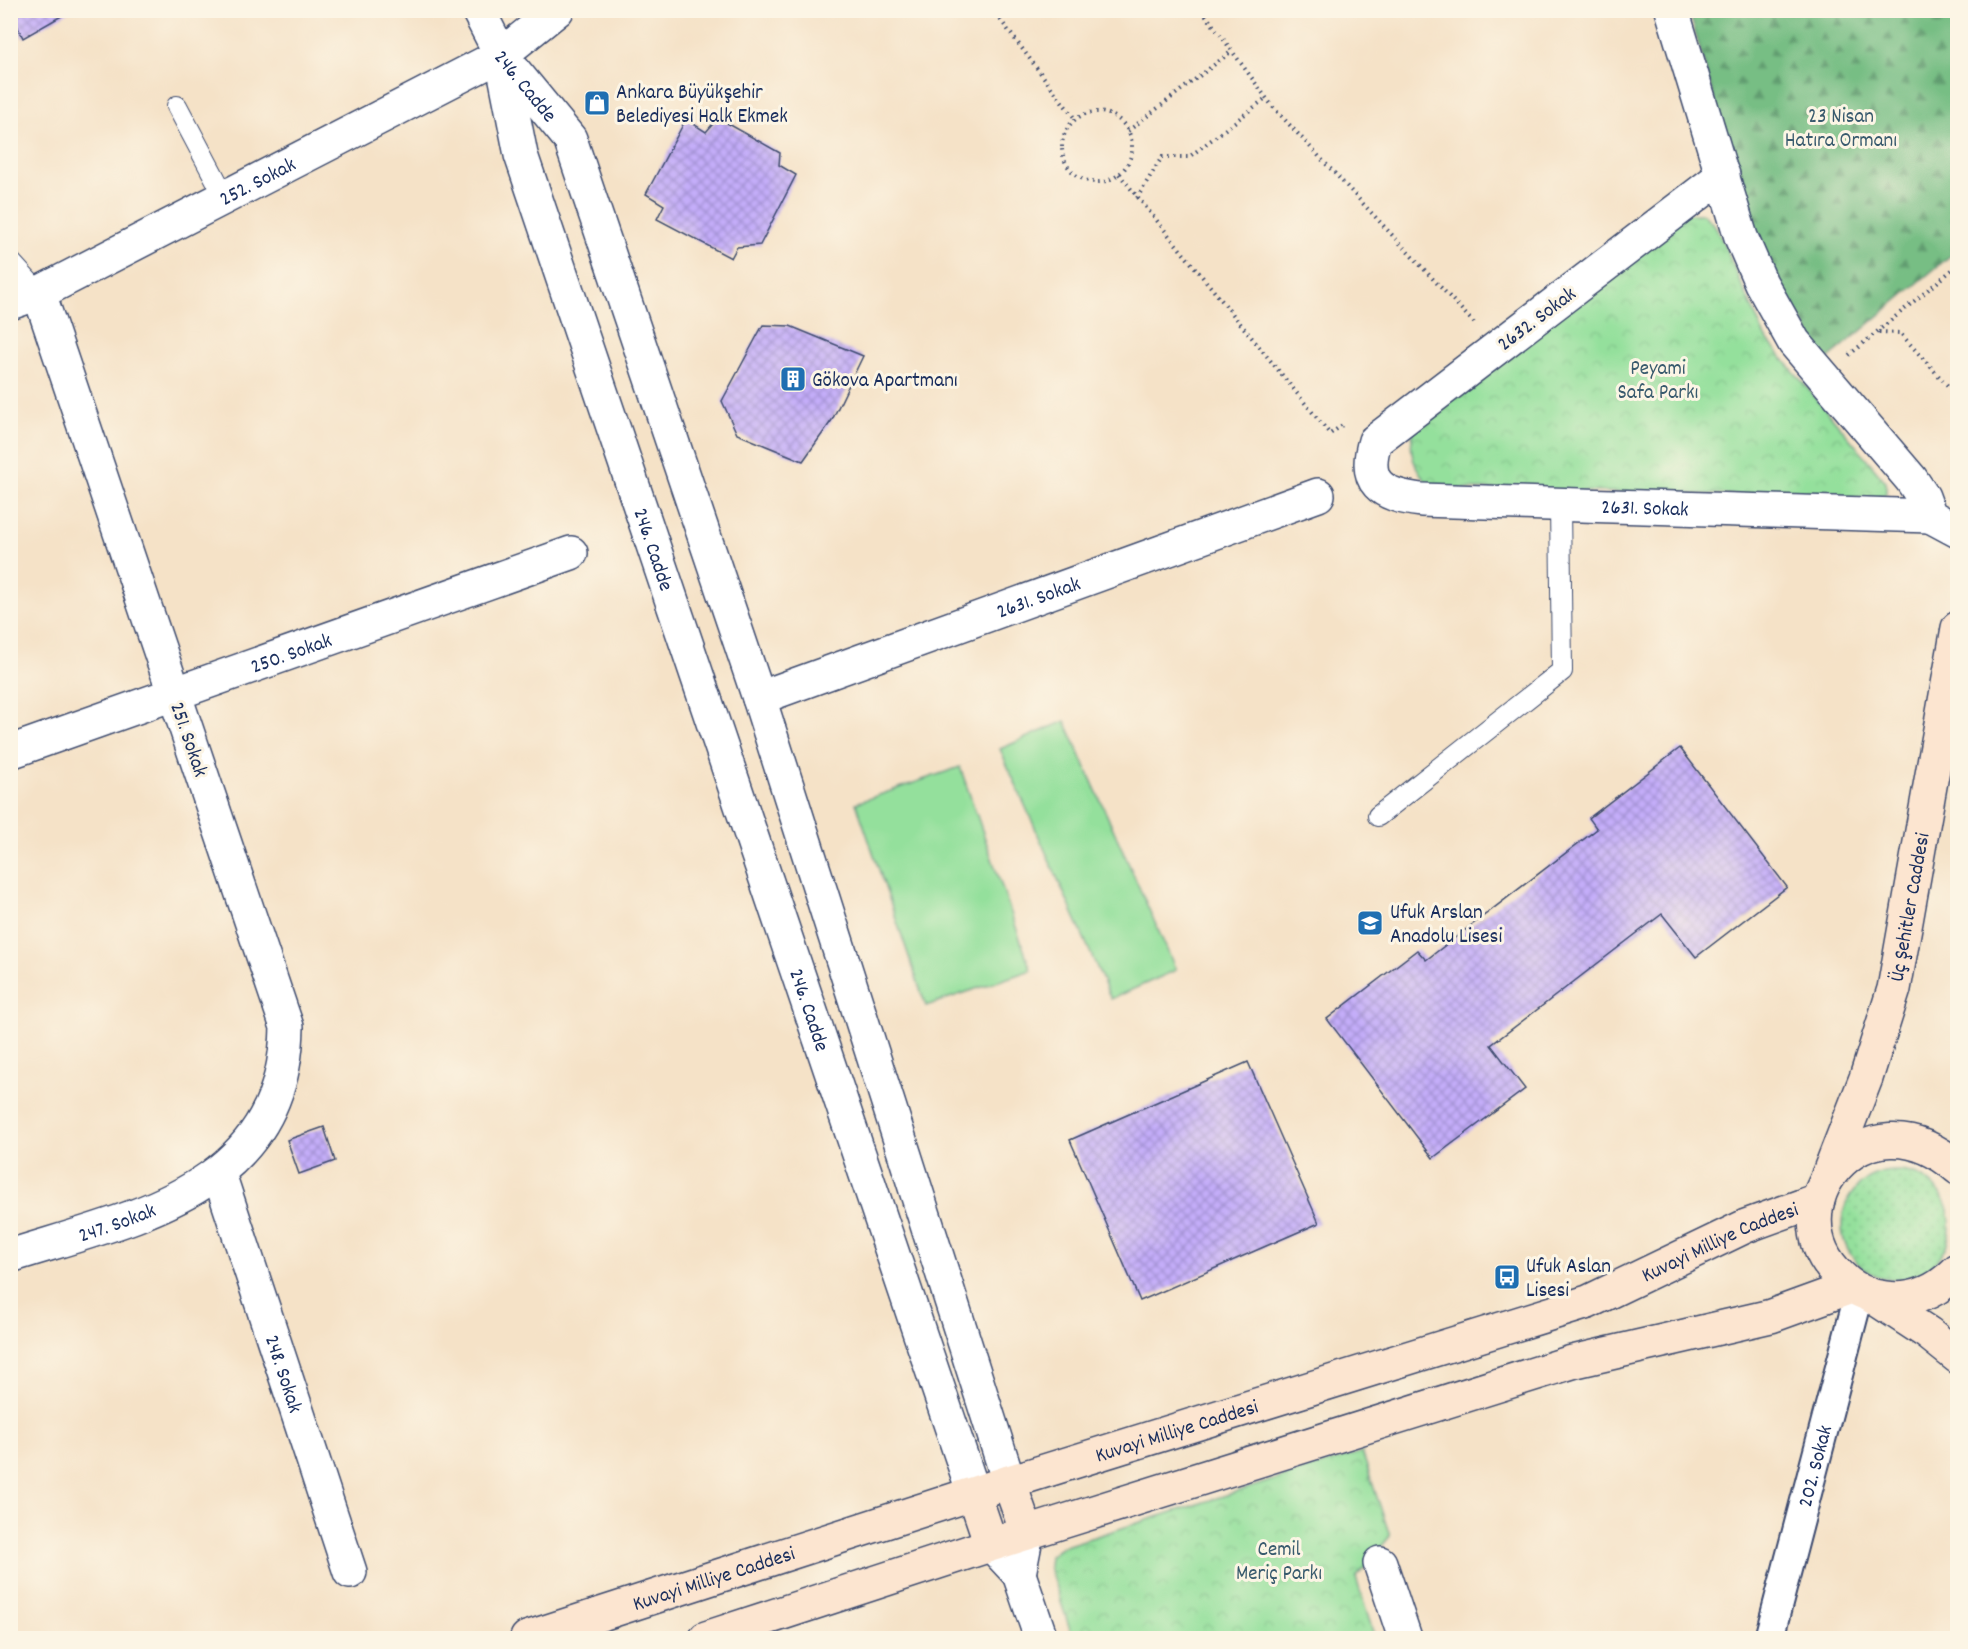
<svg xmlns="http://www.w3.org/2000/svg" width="1968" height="1649" viewBox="0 0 1968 1649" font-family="Dekko,sans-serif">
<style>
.grass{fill:url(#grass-dots);stroke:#58887d;stroke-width:1.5}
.forest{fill:url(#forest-firs);stroke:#497671;stroke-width:1.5}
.park{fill:url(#park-crowns);stroke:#58887d;stroke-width:1.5}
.pitch{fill:#94e09c;stroke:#58887d;stroke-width:1.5}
.building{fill:url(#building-cross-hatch)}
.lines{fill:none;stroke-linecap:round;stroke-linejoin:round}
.service-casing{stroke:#3c4a6e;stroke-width:22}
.pedestrian-casing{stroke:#3c4a6e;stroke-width:32}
.minor-casing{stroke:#3c4a6e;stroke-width:36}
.tertiary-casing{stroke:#3c4a6e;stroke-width:36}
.secondary-casing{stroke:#3c4a6e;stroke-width:36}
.path{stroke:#3c4a6e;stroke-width:4;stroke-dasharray:1.5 4.5;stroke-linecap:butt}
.service{stroke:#fff;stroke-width:20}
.pedestrian{stroke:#fff;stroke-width:28}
.minor{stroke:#fff;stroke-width:33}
.tertiary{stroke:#fff;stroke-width:33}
.secondary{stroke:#fce5d0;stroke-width:33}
.labels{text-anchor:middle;stroke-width:6;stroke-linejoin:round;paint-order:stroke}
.poi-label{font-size:21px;fill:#1b2f5e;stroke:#fcf5e5;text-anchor:start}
.street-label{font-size:21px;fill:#1b2f5e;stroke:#fcf5e5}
.park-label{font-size:21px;fill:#395b6e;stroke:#fcf5e5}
</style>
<defs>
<pattern id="grass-dots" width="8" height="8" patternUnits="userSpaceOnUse" patternTransform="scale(1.5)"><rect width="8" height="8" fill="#94e09c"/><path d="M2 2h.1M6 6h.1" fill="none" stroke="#7fc089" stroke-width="1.8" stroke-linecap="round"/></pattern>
<pattern id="forest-firs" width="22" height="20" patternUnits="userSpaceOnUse" patternTransform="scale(1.5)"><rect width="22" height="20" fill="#77be84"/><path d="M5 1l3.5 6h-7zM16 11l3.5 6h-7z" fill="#619b6f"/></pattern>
<pattern id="park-crowns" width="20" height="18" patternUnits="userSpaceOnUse" patternTransform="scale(1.5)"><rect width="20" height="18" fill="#94e09c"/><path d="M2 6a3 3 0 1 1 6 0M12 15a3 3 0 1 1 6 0" fill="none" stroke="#7fc089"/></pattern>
<pattern id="building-cross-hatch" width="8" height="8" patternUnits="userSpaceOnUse" patternTransform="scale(1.5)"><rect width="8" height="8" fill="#c4adf9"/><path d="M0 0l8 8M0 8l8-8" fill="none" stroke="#9e8dcd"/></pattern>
</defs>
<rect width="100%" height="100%" fill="#fcf5e5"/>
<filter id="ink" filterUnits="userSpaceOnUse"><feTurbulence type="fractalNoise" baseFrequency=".0167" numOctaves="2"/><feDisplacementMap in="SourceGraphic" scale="12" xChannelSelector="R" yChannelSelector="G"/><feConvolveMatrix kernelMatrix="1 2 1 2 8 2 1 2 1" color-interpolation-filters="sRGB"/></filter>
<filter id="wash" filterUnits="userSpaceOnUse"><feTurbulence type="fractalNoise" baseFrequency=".008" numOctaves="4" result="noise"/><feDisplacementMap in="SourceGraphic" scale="24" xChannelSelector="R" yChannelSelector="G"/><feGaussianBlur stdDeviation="1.35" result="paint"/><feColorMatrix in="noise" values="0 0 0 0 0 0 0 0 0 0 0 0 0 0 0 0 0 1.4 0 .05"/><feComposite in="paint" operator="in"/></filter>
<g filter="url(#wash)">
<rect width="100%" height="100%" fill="#f5e2c7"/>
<path class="grass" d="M1842 1225a54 54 0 1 1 108 0a54 54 0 1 1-108 0Z"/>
<path class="forest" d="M1689 11H1957V250L1825 361 1751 229Z"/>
<path class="park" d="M1683 214H1703L1716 227 1765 337 1886 482V494L1876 498 1432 488C1414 469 1407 453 1414 427Z
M1362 1452 1390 1536 1356 1578 1375 1638H1073L1049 1567 1050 1556 1062 1547Z"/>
<path class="pitch" d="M1065 721 1176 970 1111 999 1000 749Z
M960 767 1031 970 926 1006 856 803Z"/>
<g id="blocks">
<path class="building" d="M10 10H72L23 38Z
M718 118 780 153 779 165 796 175 760 245 737 247 731 258 657 219 664 205 646 194 686 119 706 132Z
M763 325 790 326 863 356 832 420 803 461 737 434 722 401Z
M1680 748 1787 887 1696 957 1662 914 1491 1045 1525 1089 1433 1158 1327 1019 1417 950 1426 960 1597 829 1589 818Z
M1248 1062 1319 1223 1140 1301 1070 1140Z
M324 1127 335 1161 299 1174 287 1140Z"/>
</g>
</g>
<g filter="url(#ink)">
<use href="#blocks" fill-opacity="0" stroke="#3c4a6e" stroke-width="1.5"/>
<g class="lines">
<defs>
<path id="service" d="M177 106 225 197
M10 261 39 293
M1378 816 1562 671 1560 504"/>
<g id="pedestrian">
<path id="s1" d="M1769 1638 1860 1291"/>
</g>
<g id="minor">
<path d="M1672 10 1741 237 1761 283 1794 342 1911 479 1923 497 1930 516 1958 531"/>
<path id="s2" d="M1723 175 1375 441C1362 483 1381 495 1421 500L1930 516"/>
<path id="s3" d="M10 303 39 293 501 55 557 10"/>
<path id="s4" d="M759 698 1318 495"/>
<path id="s5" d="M10 752 571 553"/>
<path id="s6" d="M219 1174 350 1572"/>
<path id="s7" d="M10 1256C136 1216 284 1190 287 1027L39 293"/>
<path d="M991 1544 1019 1574 1027 1533"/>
<path d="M1380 1563 1405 1638"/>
<path d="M1019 1574 1041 1638"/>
</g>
<g id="tertiary">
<path id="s8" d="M478 10 501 55 570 139 759 698 1009 1482"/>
<path id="s9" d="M502 59 521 155 974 1494"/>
</g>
<g id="secondary">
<path d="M1958 1168C1864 1085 1768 1210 1841 1277 1853 1289 1868 1296 1885 1298 1914 1302 1938 1291 1958 1270"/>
<path id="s10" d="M1827 1178 1866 1078 1894 989 1958 628"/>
<path d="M1873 1297 1928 1333 1958 1357"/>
<path d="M1009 1482 1027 1533"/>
<path d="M974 1494 991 1544"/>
<path id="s11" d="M527 1638 1009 1482 1588 1302 1746 1226 1818 1200"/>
<path d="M706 1638 1027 1533 1572 1362 1771 1316 1851 1287"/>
</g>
</defs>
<use href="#service" class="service-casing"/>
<use href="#pedestrian" class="pedestrian-casing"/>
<use href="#minor" class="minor-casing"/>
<use href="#tertiary" class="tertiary-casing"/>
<use href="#secondary" class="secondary-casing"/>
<path class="path" d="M993 10 1076 120
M1202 10 1273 107 1474 323
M1062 147a35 35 0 1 1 70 0a35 35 0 1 1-70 0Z
M1128 131 1232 51
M1119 174 1330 434 1345 423
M1137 198 1162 157H1189L1266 98
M1879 332 1900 333 1958 397
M1849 355 1958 265"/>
<use href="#service" class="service"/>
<use href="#pedestrian" class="pedestrian"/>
<use href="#minor" class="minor"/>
<use href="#tertiary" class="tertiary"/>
<use href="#secondary" class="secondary"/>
</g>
</g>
<defs>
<symbol id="shop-square" viewBox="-11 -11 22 22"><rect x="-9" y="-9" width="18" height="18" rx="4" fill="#1f6fb2" stroke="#fcf5e5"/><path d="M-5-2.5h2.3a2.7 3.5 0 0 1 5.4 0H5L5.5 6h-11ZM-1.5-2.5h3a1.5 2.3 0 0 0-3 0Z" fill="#fff"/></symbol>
<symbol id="building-square" viewBox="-11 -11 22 22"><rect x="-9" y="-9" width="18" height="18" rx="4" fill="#1f6fb2" stroke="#fcf5e5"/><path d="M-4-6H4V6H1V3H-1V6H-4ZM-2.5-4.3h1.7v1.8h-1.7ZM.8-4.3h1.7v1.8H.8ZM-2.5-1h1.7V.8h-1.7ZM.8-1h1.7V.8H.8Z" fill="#fff"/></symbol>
<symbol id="school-square" viewBox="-11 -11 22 22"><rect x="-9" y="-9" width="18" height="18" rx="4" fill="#1f6fb2" stroke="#fcf5e5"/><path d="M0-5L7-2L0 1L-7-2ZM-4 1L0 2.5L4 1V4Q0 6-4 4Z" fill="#fff"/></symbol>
<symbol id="bus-square" viewBox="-11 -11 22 22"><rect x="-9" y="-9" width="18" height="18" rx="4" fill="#1f6fb2" stroke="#fcf5e5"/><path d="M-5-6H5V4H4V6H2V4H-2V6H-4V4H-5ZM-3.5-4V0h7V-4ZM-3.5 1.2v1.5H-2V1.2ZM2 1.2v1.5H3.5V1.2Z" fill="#fff"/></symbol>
</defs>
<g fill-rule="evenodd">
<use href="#shop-square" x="582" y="88" width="30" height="30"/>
<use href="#building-square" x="778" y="364" width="30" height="30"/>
<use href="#school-square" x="1355" y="908" width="30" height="30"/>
<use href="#bus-square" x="1492" y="1262" width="30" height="30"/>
</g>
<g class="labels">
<g class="poi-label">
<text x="616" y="98">Ankara Büyükşehir<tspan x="616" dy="24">Belediyesi Halk Ekmek</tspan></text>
<text x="812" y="386">Gökova Apartmanı</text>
<text x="1390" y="918">Ufuk Arslan<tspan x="1390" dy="24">Anadolu Lisesi</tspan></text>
<text x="1526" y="1272">Ufuk Aslan<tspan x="1526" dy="24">Lisesi</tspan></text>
</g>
<g class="street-label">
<text dy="7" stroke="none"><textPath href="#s8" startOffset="90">246. Cadde</textPath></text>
<text dy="7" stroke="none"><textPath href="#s3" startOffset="276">252. Sokak</textPath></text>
<text transform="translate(1536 318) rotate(-37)" y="7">2632. Sokak</text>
<text dy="7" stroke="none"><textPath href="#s2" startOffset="754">2631. Sokak</textPath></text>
<text dy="7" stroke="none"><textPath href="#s9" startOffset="514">246. Cadde</textPath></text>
<text dy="7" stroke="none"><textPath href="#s4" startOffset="297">2631. Sokak</textPath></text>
<text dy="7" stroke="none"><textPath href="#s5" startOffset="298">250. Sokak</textPath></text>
<text transform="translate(190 739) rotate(71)" y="7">251. Sokak</text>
<text dy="7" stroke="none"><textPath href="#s10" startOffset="284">Üç Şehitler Caddesi</textPath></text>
<text dy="7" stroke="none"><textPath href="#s9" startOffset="1000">246. Cadde</textPath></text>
<text dy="7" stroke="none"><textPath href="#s7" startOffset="112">247. Sokak</textPath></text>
<text dy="7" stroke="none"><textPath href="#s11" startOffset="1258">Kuvayi Milliye Caddesi</textPath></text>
<text dy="7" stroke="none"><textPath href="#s6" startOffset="210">248. Sokak</textPath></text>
<text dy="7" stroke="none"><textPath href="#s11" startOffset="682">Kuvayi Milliye Caddesi</textPath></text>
<text dy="7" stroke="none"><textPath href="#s1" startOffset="178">202. Sokak</textPath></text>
<text dy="7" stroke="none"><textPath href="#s11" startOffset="196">Kuvayi Milliye Caddesi</textPath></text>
</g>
<g class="park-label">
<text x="1841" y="122">23 Nisan<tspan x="1841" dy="24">Hatıra Ormanı</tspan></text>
<text x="1658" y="374">Peyami<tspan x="1658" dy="24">Safa Parkı</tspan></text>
<text x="1279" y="1555">Cemil<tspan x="1279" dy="24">Meriç Parkı</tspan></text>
</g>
</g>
<rect width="1968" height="1649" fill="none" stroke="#fcf5e5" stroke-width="36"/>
</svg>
